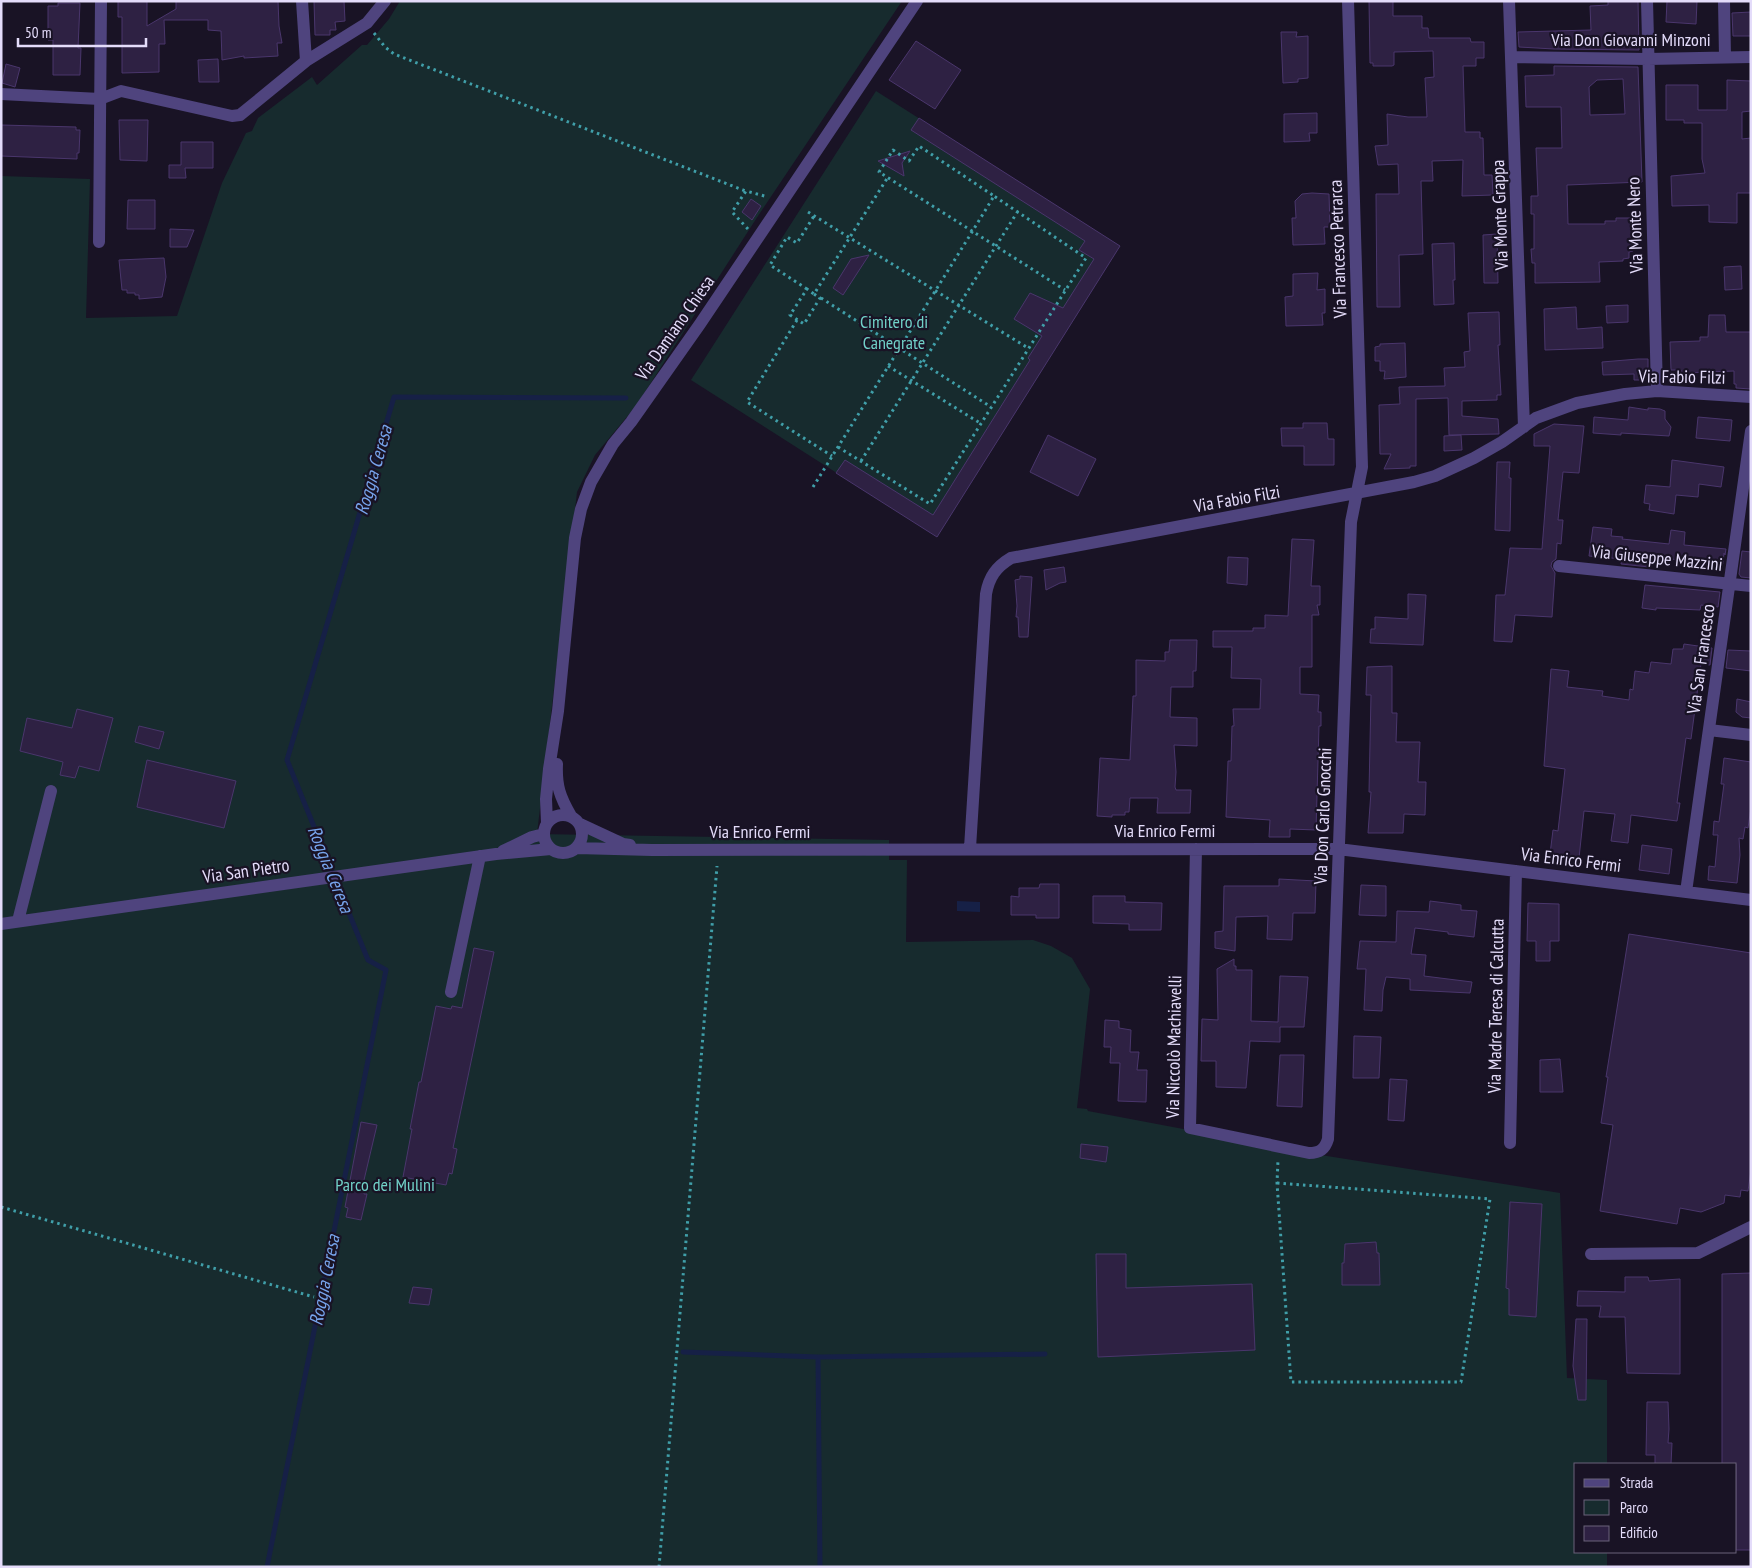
<svg xmlns="http://www.w3.org/2000/svg" width="1752" height="1568" viewBox="0 0 1752 1568" font-family="'PT Sans Narrow',sans-serif">
<style>
.green{fill:#172b2e}
.water{fill:#162046}
.lines{fill:none;stroke-linecap:round;stroke-linejoin:round}
.stream{stroke:#162046;stroke-width:5}
.building{fill:#2e2143;stroke:#4a366c;fill-rule:evenodd}
.path{stroke:#409fa9;stroke-width:3;stroke-dasharray:2.5 4;stroke-linecap:butt}
.minor{stroke:#4f447e;stroke-width:12}
.labels{text-anchor:middle;stroke-width:4.5;stroke-linejoin:round;paint-order:stroke}
.street-label{font-size:18px;fill:#e4dcfa;stroke:#191325}
.park-label{font-size:18px;fill:#71d1c8;stroke:#191325}
.water-label{font-size:19px;font-style:italic;fill:#77a4ec;stroke:#191325}
</style>
<rect width="100%" height="100%" fill="#191325"/>
<path class="green" d="M400 1H902L756 219 636 406 595 455 577 492 537 834 889 840V860H907L906 942 1033 940 1051 946 1072 958 1090 989 1077 1108 1087 1109 1088 1111 1327 1156 1560 1193 1567 1378 1607 1380V1464H1576V1552H1607V1567H1V176L90 179 86 318 177 316 222 183 246 133 252 131 258 118 312 77 317 85 362 45H367L389 19Z
M876 91 1120 246 937 537 691 380Z"/>
<path class="water" d="M957 901 980 902V912L957 911Z"/>
<g class="lines">
<path class="stream" d="M683 1352 818 1357 1045 1354
M818 1357 820 1567
M267 1567 386 970 368 960 287 760 394 397 626 398"/>
</g>
<path class="building" d="M118 1H147V26L176 9V1H278L279 26 282 43H277L278 56 244 58V56L222 60 221 31 208 30V20H164L165 44H159V72L122 73V17H118Z
M314 1H344L345 21 335 22 336 30H330V35H315Z
M1369 1H1393V16H1422V28H1428L1429 38H1470L1471 42H1484V58H1476V66H1463L1465 132H1480V138H1483L1484 175H1492L1493 195 1462 196 1463 160 1432 161 1433 181H1421L1423 254 1399 255 1400 307H1377L1376 194H1399L1398 164 1378 165 1375 146 1388 145 1387 114 1408 117H1427L1425 78 1434 77 1433 51 1394 52V65L1392 66H1373V63H1370Z
M1608 1H1638L1639 50 1554 49 1519 47 1518 32 1591 30 1590 6 1608 5Z
M1667 1H1697L1696 24 1666 22Z
M58 3H80L78 48H81L80 75H53V40H48V6H58Z
M1751 12V36H1733L1732 13Z
M1281 32H1297L1296 37 1308 36V78L1298 79V82L1283 83Z
M916 41 961 70 935 109 889 80Z
M218 59 219 82H199L198 60Z
M6 64 20 68 15 87 2 83Z
M1554 66 1638 67 1642 182 1567 185 1568 224H1605V221H1616V218H1632L1633 251 1629 252V258L1623 259V261L1599 262 1600 282 1535 283V263H1532L1531 249H1534V214H1531V196H1538L1536 148H1562L1561 107H1526L1525 76 1554 75ZM1623 79 1625 114 1590 115 1589 87 1597 80Z
M1727 80 1751 81V111L1742 112V139L1751 138V193H1737V223L1709 222V205L1672 206 1671 176 1705 173 1702 159V123H1684V120H1666V85H1698V110H1727Z
M1317 113V133H1309L1310 141 1284 142V114Z
M919 118 1120 246 937 537 836 473 845 460 933 515 1030 360 1028 358 1042 336 1014 319 1030 293 1063 308 1094 259 1079 250 1085 241 911 130Z
M119 120H148L147 161 120 160Z
M1 125 76 127V130H80L79 153H77V159L1 156Z
M181 142H213V168H185L186 178H169V165H181Z
M910 151 902 163 904 176 878 161Z
M1312 193 1329 194 1330 227H1324L1325 244 1293 245 1292 218H1296L1295 201 1302 194Z
M751 199 761 206 752 220 742 212Z
M128 200H155V229H127Z
M170 229 194 230 187 247H170Z
M1497 234 1498 283H1484L1483 235Z
M1454 243 1455 280H1453L1454 304 1434 305 1432 244Z
M869 255 843 295 833 288 851 259Z
M164 258 166 277 162 297 139 299V295H135V293H127V290H122L119 260Z
M1741 266 1742 289 1725 290 1724 267Z
M1318 273 1317 290 1325 289V313H1322L1323 325 1286 326 1285 297 1293 296V274Z
M1628 305V322L1607 323 1606 306Z
M1576 307 1577 329 1602 327 1603 348 1545 350 1544 309Z
M1499 312 1500 345H1498L1501 395H1497V400L1462 401V416L1498 419 1499 434 1449 435 1448 398 1416 399V466H1410V468L1384 469 1391 454H1380L1379 405 1400 404 1399 387 1445 386 1444 368 1465 367 1464 352 1470 351 1468 313Z
M1709 315H1725L1726 332H1751V389L1736 388V384H1734V371L1681 373V370H1671L1670 342 1700 341V337H1708Z
M1405 343 1406 377 1384 379 1385 371H1380V361H1375V347L1380 346V344Z
M1638 359H1648V380H1634V374L1603 375 1602 362Z
M1629 407 1648 410V408L1660 409 1665 411V419L1671 427 1669 436 1621 433V435L1593 433 1594 417 1628 420Z
M1698 417 1732 420 1730 441 1696 438Z
M1303 423H1327L1328 439H1334V465H1304V446H1282L1281 428H1303Z
M1554 424 1584 426 1579 473 1563 472 1558 520H1563L1561 544 1557 543 1556 559 1552 562 1551 566 1555 573 1552 617 1515 615 1512 642 1494 641 1496 595H1505L1510 548 1542 549 1550 446H1534V434Z
M1048 435 1096 459 1078 496 1030 472Z
M1461 435 1462 450 1444 451V436Z
M1672 460 1724 467 1721 487 1699 484 1698 497 1676 495 1674 514 1649 510 1650 504 1644 503 1646 485 1670 487Z
M1497 462H1510L1509 478H1511L1510 531 1495 530Z
M1593 527 1612 529 1611 536 1623 537 1622 539 1669 544 1671 530 1685 532 1684 545 1726 549 1725 555 1724 553 1723 564 1650 557 1649 567 1621 564 1622 559 1589 556Z
M1292 539 1314 540 1311 586H1320V605H1317L1319 615H1312V667H1300V694L1319 695 1318 712H1321V726H1319L1316 830 1290 829V837H1269L1270 820 1226 817 1228 761H1231L1232 726H1234L1233 709H1260L1261 679 1231 678 1232 647H1213V631H1253V628H1265V615L1288 616Z
M1742 551 1751 552V578L1741 577 1739 574Z
M1228 557 1248 558 1247 585 1227 583Z
M1064 567 1066 582 1060 583 1046 590 1044 570Z
M1020 576 1032 577 1028 637H1019L1018 617H1016L1017 606 1015 580 1020 579Z
M1645 585 1720 592 1718 607 1701 605 1700 610 1656 608V610L1642 608Z
M1408 594 1426 595 1423 645 1370 643 1371 629H1375V617L1408 619Z
M1170 640H1197L1196 671H1193V687H1171L1170 717 1197 718V746L1174 745 1176 772 1175 787 1176 790H1191L1190 813H1157L1158 798H1130L1129 812H1125V815H1112V817L1097 816 1100 758 1130 760 1133 696H1136V660L1165 661V652H1169Z
M1684 644 1712 648 1710 665 1701 664 1691 739 1686 738 1677 803H1680L1677 821 1631 815 1628 843 1611 841 1615 814 1584 811 1579 858 1550 854 1553 830 1558 831 1565 769 1544 766 1551 669 1569 671 1567 687 1603 691 1602 696 1629 700 1630 689 1633 690 1635 671 1649 673 1651 662 1671 664 1673 649H1683Z
M1728 650 1751 651V671L1726 668Z
M1392 666V713H1397L1396 742H1420L1418 782H1426L1425 815 1404 814 1403 833H1368L1371 792H1369L1371 695H1366L1367 667Z
M1737 699 1751 702V718L1742 717 1736 712Z
M77 709 113 718 99 771 79 766 75 778 60 775 63 762 20 751 27 718 72 728Z
M139 726 164 732 159 749 135 742Z
M1724 758 1751 762V808L1748 828 1745 827 1743 839 1739 838 1740 855 1737 883 1708 880 1709 866 1715 867 1718 835H1713L1714 821 1719 822 1724 784H1721Z
M147 760 236 781 224 828 137 807Z
M1642 845 1672 849 1669 874 1639 870Z
M1279 879 1316 881 1315 913H1293L1292 940 1267 939 1268 916 1236 917 1235 951 1215 948V932L1223 931 1224 886H1279Z
M1040 884H1059V918H1036V915H1011V896L1019 897V888H1039Z
M1361 885 1386 886V916L1359 915Z
M1093 896H1125V902L1162 903 1161 930H1129V924L1093 923Z
M1430 901 1461 905V910L1477 911 1474 937 1448 934V932L1415 928 1411 954 1426 955 1424 976 1472 982 1470 993 1410 990V979L1386 977 1383 990 1382 1011 1364 1010 1366 969H1357L1360 941 1396 942 1397 911 1429 912Z
M1528 903 1559 904V941H1550V961H1536V941H1527Z
M1629 934 1751 953V1170L1748 1191 1741 1190 1740 1197 1725 1195 1724 1203 1701 1212 1680 1208 1677 1224 1600 1211 1613 1125 1601 1123 1608 1077H1606Z
M474 948 494 952 453 1148 457 1149 452 1174 449 1173 446 1185 403 1177 412 1129H410L419 1082H421L436 1006 451 1009 452 1006 462 1008Z
M1234 959V966H1236V970H1252L1251 1021 1278 1022 1280 976 1308 977 1304 1027H1280V1042L1250 1041 1246 1088 1216 1087V1061H1201L1202 1019 1218 1020 1217 969Z
M1105 1020 1119 1021V1028L1131 1030 1130 1052H1139L1137 1070H1147L1146 1102 1118 1101 1120 1063H1110L1111 1047H1104Z
M1354 1036 1381 1037 1379 1078H1353Z
M1280 1055H1304L1302 1107 1277 1106Z
M1560 1059 1563 1092H1540V1060Z
M1390 1079 1407 1080 1404 1121 1388 1120Z
M361 1122 377 1125 364 1180 367 1181 364 1194H367L361 1220 346 1217 348 1208 345 1207Z
M1081 1144 1108 1147 1106 1162 1080 1158Z
M1510 1202 1542 1204 1536 1317 1509 1315V1289L1506 1288Z
M1376 1242 1377 1253H1379L1380 1285H1342V1263H1344L1345 1244Z
M1096 1254H1126V1288L1252 1284 1255 1350 1098 1357Z
M1751 1273V1550H1736V1464H1722V1274Z
M1625 1277H1648L1649 1281 1680 1279V1374L1627 1373 1625 1317H1599L1601 1306H1577L1578 1291 1625 1292Z
M413 1287 432 1289 429 1305 409 1303Z
M1576 1319H1587L1586 1400H1578L1573 1366Z
M1647 1402H1668L1669 1429 1668 1443H1672L1671 1464H1655V1455H1646Z"/>
<g class="lines">
<path class="path" d="M374 33 385 47 394 54 748 192
M808 212 1028 348
M748 229 732 212 746 191 768 197
M807 289 770 265 787 237 797 243 814 216
M814 294 820 298 804 324 790 315 807 289 814 294 888 177
M821 298 991 407
M797 320 747 402 832 456
M888 366 980 423
M838 447 930 504 1086 258 994 196
M861 461 1018 211
M813 487 972 232 994 196 919 146 909 161 893 150 879 172 1065 290
M1277 1183 1490 1199 1461 1382H1291L1277 1183 1278 1160
M1 1207 314 1297
M659 1567 717 866"/>
<path class="minor" d="M302 1 306 61
M1509 1 1524 427
M1647 1 1657 391
M1724 1 1725 57
M1512 57 1648 59 1751 57
M1 94 100 99 121 91 232 116 240 115 306 61 367 23 385 1
M99 242 101 1
M1559 566 1751 586
M1709 730 1751 735
M557 764C556 786 560 797 571 816
M544 834a19 19 0 1 1 38 0a19 19 0 1 1-38 0Z
M547 823 546 799 549 769 558 711 575 538 581 509 591 482 613 444 631 422 700 324 917 1
M580 824 623 844 630 845
M577 848 652 850 1338 849 1751 900
M970 848 986 594C989 577 996 567 1011 558L1414 482 1435 476 1474 458 1502 442 1536 418 1577 403 1625 394 1657 391 1751 397
M1196 849 1190 1128 1309 1153C1320 1153 1325 1149 1328 1139L1351 522 1362 467 1348 1
M503 851 532 837 544 834
M1686 892 1751 431
M18 921 51 791
M1 924 496 854 551 849
M451 992 480 856
M1510 1143 1516 871
M1591 1254 1698 1253 1751 1227"/>
</g>
<g class="labels">
<g class="street-label">
<text x="1631" y="46">Via Don Giovanni Minzoni</text>
<text transform="translate(1500 215) rotate(-92)" y="6">Via Monte Grappa</text>
<text transform="translate(1635 225) rotate(-92)" y="6">Via Monte Nero</text>
<text transform="translate(1338 249) rotate(-92)" y="6">Via Francesco Petrarca</text>
<text transform="translate(675 328) rotate(-55)" y="6">Via Damiano Chiesa</text>
<text transform="translate(1682 377) rotate(1)" y="6">Via Fabio Filzi</text>
<text transform="translate(1237 499) rotate(-10)" y="6">Via Fabio Filzi</text>
<text transform="translate(1657 558) rotate(6)" y="6">Via Giuseppe Mazzini</text>
<text transform="translate(1701 659) rotate(-82)" y="6">Via San Francesco</text>
<text transform="translate(1323 816) rotate(-88)" y="6">Via Don Carlo Gnocchi</text>
<text x="1165" y="837">Via Enrico Fermi</text>
<text x="760" y="838">Via Enrico Fermi</text>
<text transform="translate(1571 860) rotate(7)" y="6">Via Enrico Fermi</text>
<text transform="translate(246 871) rotate(-8)" y="6">Via San Pietro</text>
<text transform="translate(1496 1006) rotate(-89)" y="6">Via Madre Teresa di Calcutta</text>
<text transform="translate(1174 1047) rotate(-89)" y="6">Via Niccolò Machiavelli</text>
</g>
<g class="park-label">
<text x="894" y="328">Cimitero di<tspan x="894" dy="21">Canegrate</tspan></text>
<text x="385" y="1191">Parco dei Mulini</text>
</g>
<g class="water-label">
<text transform="translate(373 470) rotate(-74)" y="7">Roggia Ceresa</text>
<text transform="translate(331 869) rotate(68)" y="7">Roggia Ceresa</text>
<text transform="translate(324 1280) rotate(-79)" y="7">Roggia Ceresa</text>
</g>
</g>
<rect width="1752" height="1568" fill="none" stroke="#e4dcfa" stroke-width="5"/>
<rect x="1574" y="1463" width="162" height="90" fill="#191325" stroke="#6a637a"/>
<rect x="1584" y="1479" width="25" height="8" fill="#4f447e" stroke="#6a637a"/>
<text x="1620" y="1488" font-size="15" fill="#e4dcfa">Strada</text>
<rect x="1584" y="1500" width="25" height="15" fill="#172b2e" stroke="#6a637a"/>
<text x="1620" y="1513" font-size="15" fill="#e4dcfa">Parco</text>
<rect x="1584" y="1526" width="25" height="15" fill="#2e2143" stroke="#6a637a"/>
<text x="1620" y="1538" font-size="15" fill="#e4dcfa">Edificio</text>
<path d="M18 38v8h128v-8" fill="none" stroke="#e4dcfa" stroke-width="2.5"/>
<text x="25" y="38" font-size="15" fill="#e4dcfa" stroke="#191325" stroke-width="4" paint-order="stroke">50 m</text>
</svg>
